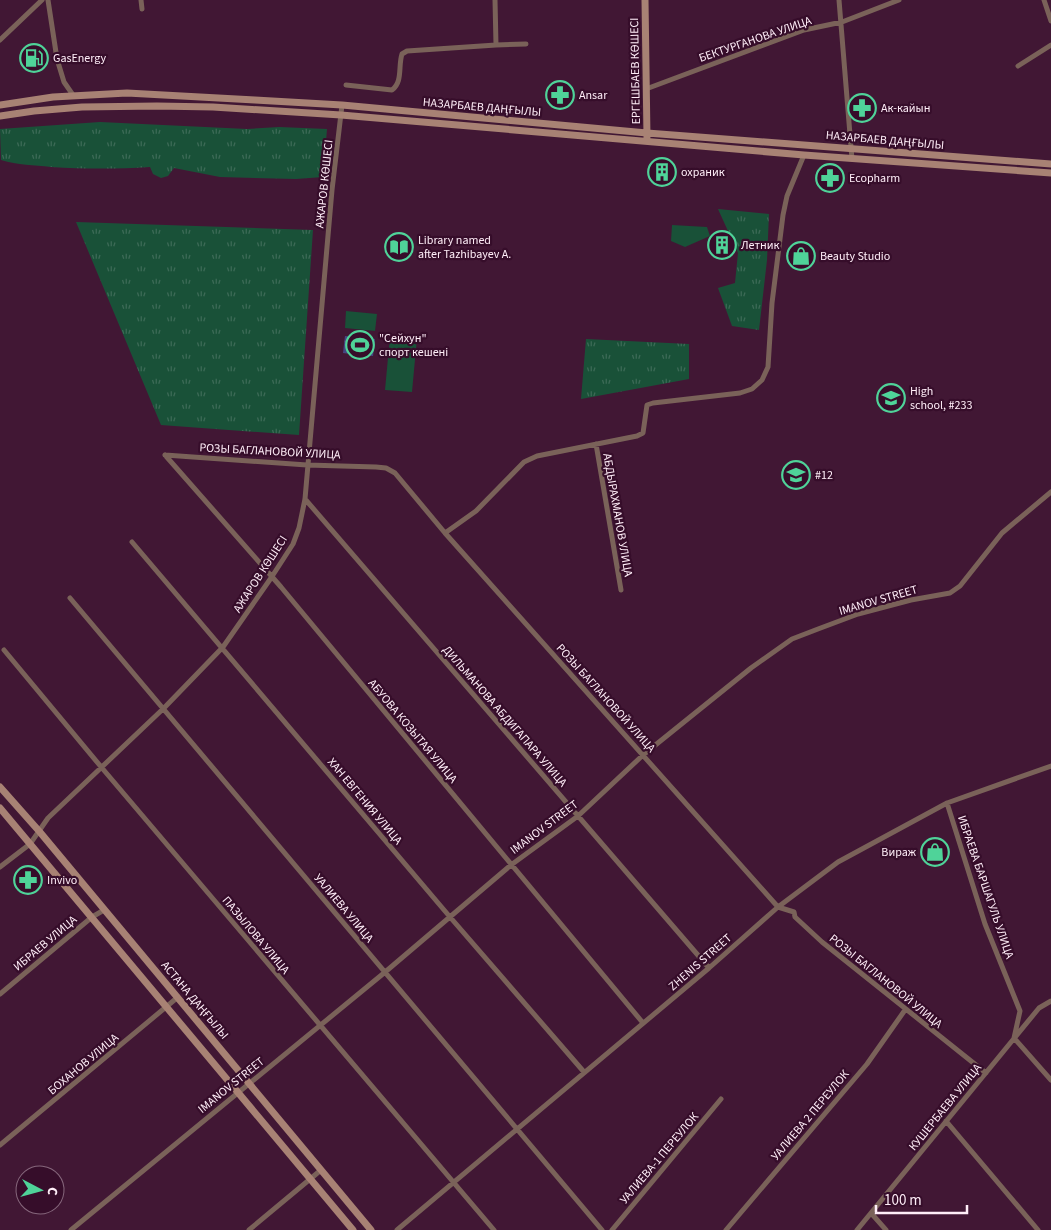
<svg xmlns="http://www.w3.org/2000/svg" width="1051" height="1230" viewBox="0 0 1051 1230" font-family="'Source Sans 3',sans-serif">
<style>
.green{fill:#195138}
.park{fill:url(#park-tufts)}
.water{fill:url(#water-waves)}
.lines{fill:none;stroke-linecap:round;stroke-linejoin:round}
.street{stroke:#7a6259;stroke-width:5}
.secondary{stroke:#a88274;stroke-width:7}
.labels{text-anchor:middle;stroke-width:4.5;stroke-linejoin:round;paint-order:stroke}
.street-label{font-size:12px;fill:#ffeef8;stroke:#360d2a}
.poi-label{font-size:12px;fill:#ffeef8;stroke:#360d2a;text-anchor:start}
</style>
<defs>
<pattern id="park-tufts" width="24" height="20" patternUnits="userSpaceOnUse" patternTransform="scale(1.25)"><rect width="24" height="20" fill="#195138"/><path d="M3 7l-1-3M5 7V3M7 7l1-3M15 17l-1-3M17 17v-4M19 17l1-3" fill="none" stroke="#3c6a56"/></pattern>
<pattern id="water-waves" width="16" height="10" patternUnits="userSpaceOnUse" patternTransform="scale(1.25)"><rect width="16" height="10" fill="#454582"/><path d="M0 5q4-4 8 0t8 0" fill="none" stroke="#616094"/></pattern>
</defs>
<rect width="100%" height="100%" fill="#411734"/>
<path class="green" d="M672 225 707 227 710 236 685 247 671 241Z
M346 311 377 314 375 331 345 328Z
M390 336 417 338 412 392 385 390Z"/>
<path class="park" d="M100 122 247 129 279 127 327 129 323 177 296 179 220 177 174 168 168 176 161 178 153 174 150 167C117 169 85 169 51 167 34 165 18 165 1 160L0 129Z
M718 209 769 214 767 260 759 330 732 326 718 288 735 283 738 253Z
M76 222 313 230 299 435 161 425Z
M586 339 689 344V379L581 399Z"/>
<path class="water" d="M345 336 375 339 373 356 343 353Z"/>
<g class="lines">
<path class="street" d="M48 0 57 59 64 82 73 95
M141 0 142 9
M495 0 496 45
M839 0 852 159
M1044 0 1051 21
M0 40 42 0
M1018 66 1051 45
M346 85 392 90C403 82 398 66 402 54L407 51 496 45 526 44
M646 89 804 30 842 22 899 0
M596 444 621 590
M165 455 307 465 376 467 386 468 395 473 445 533 778 907 794 912 795 917 822 942 986 1073
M165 455 281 587 643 1023
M305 499 709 968
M445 533 476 511 524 462 537 456 637 436 643 433 647 405 653 403 740 393 752 389 762 380 768 367 772 303 783 215 787 196 804 155
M132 542 450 917 584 1072
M70 598 602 1230
M4 650 102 768 494 1230
M947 803 985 924 1020 1011 1014 1038 1051 1080
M0 867 30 844 48 818 164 708 223 647 271 578 293 544 299 528 305 499 332 190 342 105
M0 994 92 917 104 910
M946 1121 1038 1230
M0 1145 178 997
M871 1213 886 1230
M71 1230 384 973 511 865 578 816 643 755 751 668 792 639 818 629 858 614 911 600 950 593 960 586 1002 533 1051 492
M249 1230 321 1170
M397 1230 709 968 778 907 838 862 947 803 1051 766
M612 1230 721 1099
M726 1230 867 1064 905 1010
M857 1230 1039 1008 1051 1001"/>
<path class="secondary" d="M645 0 647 137
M0 105 53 97 127 93 255 100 342 105 647 133 1051 164
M0 116 34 111 82 107 157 106 213 107 341 115 804 155 1051 173
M0 787 39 831 371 1230
M0 808 353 1230"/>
</g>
<defs>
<symbol id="fuel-ring" viewBox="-11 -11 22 22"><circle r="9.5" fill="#360d2a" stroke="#4fd399" stroke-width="1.5"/><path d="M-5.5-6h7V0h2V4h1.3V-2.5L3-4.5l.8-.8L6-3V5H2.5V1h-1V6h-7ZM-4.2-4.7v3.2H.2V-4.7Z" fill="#4fd399"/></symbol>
<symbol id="pharmacy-ring" viewBox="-11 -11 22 22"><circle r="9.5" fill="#360d2a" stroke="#4fd399" stroke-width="1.5"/><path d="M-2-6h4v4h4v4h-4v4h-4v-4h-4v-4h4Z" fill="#4fd399"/></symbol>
<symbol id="building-ring" viewBox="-11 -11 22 22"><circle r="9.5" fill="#360d2a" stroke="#4fd399" stroke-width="1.5"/><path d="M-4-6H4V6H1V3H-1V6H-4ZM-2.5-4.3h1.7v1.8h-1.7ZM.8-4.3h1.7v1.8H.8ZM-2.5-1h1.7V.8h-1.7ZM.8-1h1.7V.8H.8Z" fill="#4fd399"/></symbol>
<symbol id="library-ring" viewBox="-11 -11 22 22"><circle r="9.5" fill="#360d2a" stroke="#4fd399" stroke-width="1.5"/><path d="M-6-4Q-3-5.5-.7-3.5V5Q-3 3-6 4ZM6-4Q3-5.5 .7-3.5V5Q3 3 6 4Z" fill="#4fd399"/></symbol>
<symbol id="shop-ring" viewBox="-11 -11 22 22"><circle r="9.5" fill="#360d2a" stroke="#4fd399" stroke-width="1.5"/><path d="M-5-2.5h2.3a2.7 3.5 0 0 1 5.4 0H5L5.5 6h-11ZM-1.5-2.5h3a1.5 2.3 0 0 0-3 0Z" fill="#4fd399"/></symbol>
<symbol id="stadium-ring" viewBox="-11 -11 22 22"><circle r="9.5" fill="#360d2a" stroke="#4fd399" stroke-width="1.5"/><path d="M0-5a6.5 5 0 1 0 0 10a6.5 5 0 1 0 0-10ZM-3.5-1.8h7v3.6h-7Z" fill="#4fd399"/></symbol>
<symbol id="school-ring" viewBox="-11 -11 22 22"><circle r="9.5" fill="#360d2a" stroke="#4fd399" stroke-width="1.5"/><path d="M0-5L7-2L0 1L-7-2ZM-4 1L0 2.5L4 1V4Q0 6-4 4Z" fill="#4fd399"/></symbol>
</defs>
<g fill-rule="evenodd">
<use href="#fuel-ring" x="18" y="42" width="32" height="32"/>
<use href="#pharmacy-ring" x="544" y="79" width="32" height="32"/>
<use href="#pharmacy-ring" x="846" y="92" width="32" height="32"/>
<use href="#building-ring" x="646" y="156" width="32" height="32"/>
<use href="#pharmacy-ring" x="814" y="162" width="32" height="32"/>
<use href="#building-ring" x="706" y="229" width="32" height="32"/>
<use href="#library-ring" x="383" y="231" width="32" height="32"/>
<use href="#shop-ring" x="785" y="240" width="32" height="32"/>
<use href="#stadium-ring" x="344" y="329" width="32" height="32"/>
<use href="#school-ring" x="875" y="382" width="32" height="32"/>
<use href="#school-ring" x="780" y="459" width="32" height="32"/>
<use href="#shop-ring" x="919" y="836" width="32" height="32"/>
<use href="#pharmacy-ring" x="12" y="864" width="32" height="32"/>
</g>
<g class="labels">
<g class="street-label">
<text transform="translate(755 39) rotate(-19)" y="4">БЕКТУРГАНОВА УЛИЦА</text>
<text transform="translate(635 71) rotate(-91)" y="4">ЕРГЕШБАЕВ КӨШЕСІ</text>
<text transform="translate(482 107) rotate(5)" y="4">НАЗАРБАЕВ ДАҢҒЫЛЫ</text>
<text transform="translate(885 140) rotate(5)" y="4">НАЗАРБАЕВ ДАҢҒЫЛЫ</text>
<text transform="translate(324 184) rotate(-84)" y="4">АЖАРОВ КӨШЕСІ</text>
<text transform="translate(270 451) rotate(3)" y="4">РОЗЫ БАГЛАНОВОЙ УЛИЦА</text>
<text transform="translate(618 515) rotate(80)" y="4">АБДЫРАХМАНОВ УЛИЦА</text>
<text transform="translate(260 574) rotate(-57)" y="4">АЖАРОВ КӨШЕСІ</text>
<text transform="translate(878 600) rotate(-16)" y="4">IMANOV STREET</text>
<text transform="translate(606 698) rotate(48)" y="4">РОЗЫ БАГЛАНОВОЙ УЛИЦА</text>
<text transform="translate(505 716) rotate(49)" y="4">ДИЛЬМАНОВА АБДИГАПАРА УЛИЦА</text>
<text transform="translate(413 731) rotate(50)" y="4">АБУОВА КОЗЫТАЯ УЛИЦА</text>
<text transform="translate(365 801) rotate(50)" y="4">ХАН ЕВГЕНИЯ УЛИЦА</text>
<text transform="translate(544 827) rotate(-37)" y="4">IMANOV STREET</text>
<text transform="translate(986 887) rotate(71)" y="4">ИБРАЕВА БАРШАГУЛЬ УЛИЦА</text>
<text transform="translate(344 908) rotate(50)" y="4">УАЛИЕВА УЛИЦА</text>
<text transform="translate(256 935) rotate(50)" y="4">ПАЗЫЛОВА УЛИЦА</text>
<text transform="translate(45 943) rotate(-40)" y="4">ИБРАЕВ УЛИЦА</text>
<text transform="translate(700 962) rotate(-41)" y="4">ZHENIS STREET</text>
<text transform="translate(886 981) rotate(39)" y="4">РОЗЫ БАГЛАНОВОЙ УЛИЦА</text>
<text transform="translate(195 1000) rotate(50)" y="4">АСТАНА ДАҢҒЫЛЫ</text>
<text transform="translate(83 1064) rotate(-40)" y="4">БОХАНОВ УЛИЦА</text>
<text transform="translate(231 1085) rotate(-39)" y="4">IMANOV STREET</text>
<text transform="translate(945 1107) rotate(-51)" y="4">КУШЕРБАЕВА УЛИЦА</text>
<text transform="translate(810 1115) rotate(-50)" y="4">УАЛИЕВА 2 ПЕРЕУЛОК</text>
<text transform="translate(659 1158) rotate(-50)" y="4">УАЛИЕВА-1 ПЕРЕУЛОК</text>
</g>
<g class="poi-label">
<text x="53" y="62">GasEnergy</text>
<text x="579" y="99">Ansar</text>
<text x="881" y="112">Ак-кайын</text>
<text x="681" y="176">охраник</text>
<text x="849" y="182">Ecopharm</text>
<text x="418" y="244">Library named<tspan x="418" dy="14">after Tazhibayev A.</tspan></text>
<text x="741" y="249">Летник</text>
<text x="820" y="260">Beauty Studio</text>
<text x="379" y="342">"Сейхун"<tspan x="379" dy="14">спорт кешені</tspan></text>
<text x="910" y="395">High<tspan x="910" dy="14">school, #233</tspan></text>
<text x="815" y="479">#12</text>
<text x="916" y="856" text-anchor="end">Вираж</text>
<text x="47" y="884">Invivo</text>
</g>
</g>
<g transform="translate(40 1190) rotate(96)"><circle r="24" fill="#360d2a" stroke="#86677c"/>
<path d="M0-4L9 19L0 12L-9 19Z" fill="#4fd399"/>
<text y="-8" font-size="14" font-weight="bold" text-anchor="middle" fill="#ffeef8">С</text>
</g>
<path d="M876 1205v8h91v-8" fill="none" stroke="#ffeef8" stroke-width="2.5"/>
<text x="884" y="1205" font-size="15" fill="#ffeef8" stroke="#360d2a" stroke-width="4" paint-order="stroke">100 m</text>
</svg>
